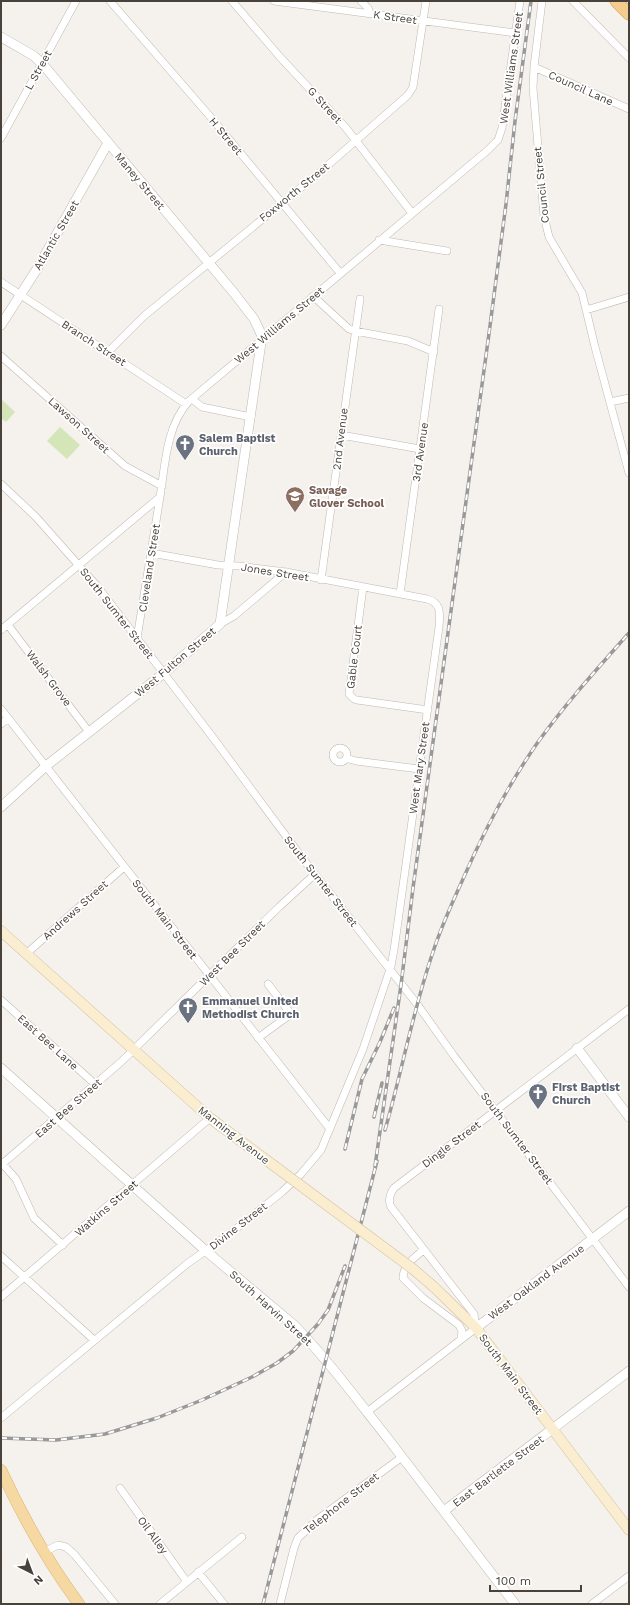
<svg xmlns="http://www.w3.org/2000/svg" width="630" height="1605" viewBox="0 0 630 1605" font-family="'Work Sans',sans-serif">
<style>
.green{fill:#d4e5b8}
.lines{fill:none;stroke-linecap:round;stroke-linejoin:round}
.minor-casing{stroke:#bfb8af;stroke-width:8}
.tertiary-casing{stroke:#bfb8af;stroke-width:10}
.secondary-casing{stroke:#d3c2a1;stroke-width:11}
.primary-casing{stroke:#dbb473;stroke-width:12}
.trunk-casing{stroke:#d19449;stroke-width:13}
.minor{stroke:#fff;stroke-width:7}
.tertiary{stroke:#fff;stroke-width:9}
.secondary{stroke:#faedd0;stroke-width:10}
.primary{stroke:#f6d8a3;stroke-width:11}
.trunk{stroke:#f4cc8e;stroke-width:12}
.rail-casing{stroke:#999;stroke-width:3.5}
.rail{stroke:#fff;stroke-width:2;stroke-dasharray:6;stroke-linecap:butt}
.secondary-bridge-casing{stroke:#d3c2a1;stroke-width:11;stroke-linecap:butt}
.secondary-bridge{stroke:#faedd0;stroke-width:10}
.labels{text-anchor:middle;stroke-width:3.5;stroke-linejoin:round;paint-order:stroke}
.street-label{font-size:11px;fill:#48423a;stroke:#fff}
.worship-label{font-size:11px;font-weight:bold;fill:#5b616d;stroke:#fff;text-anchor:start}
.education-label{font-size:11px;font-weight:bold;fill:#785e54;stroke:#fff;text-anchor:start}
</style>
<rect width="100%" height="100%" fill="#f5f1ec"/>
<path class="green" d="M1 399 15 412 6 422 1 418Z
M60 427 80 445 67 459 47 441Z"/>
<g class="lines">
<defs>
<path id="minor" d="M110 1 214 121 340 273
M232 1 280 57 346 128 412 213
M274 1 515 33
M361 1 368 8 370 13
M542 1 534 67 533 88 544 216 549 237 582 293 595 347 629 473
M573 1 629 58
M534 67 629 109
M1 138 76 1
M379 240 447 251
M1 282 186 404
M313 296 349 329 355 331 408 341 434 352
M586 310 629 297
M108 352 144 316 320 172 408 95 413 87 426 1
M1 356 125 466 162 486
M192 399 202 407 251 417
M610 402 629 398
M341 435 420 449
M1 484 36 517 97 586 214 739 303 859 417 1004 454 1056 629 1287
M321 580 360 299
M363 587 349 694 354 699 357 700 428 710
M400 594 439 309
M220 624 234 616 286 572
M8 625 89 732
M1 630 160 497C165 466 166 426 189 401L488 150 498 140 502 128 520 1
M137 638 160 497
M1 709 330 1129
M1 724 8 718
M333 755a7 7 0 1 1 14 0a7 7 0 1 1-14 0Z
M346 758 356 761 419 769
M26 954 124 867
M1 1000 95 1084
M258 1038 291 1014 268 984
M1 1162 16 1179 34 1218 63 1245
M1 1165 121 1062 279 907 315 874
M424 1250C414 1257 403 1266 403 1278L423 1298 459 1325 462 1331 461 1339
M1 1256 94 1340
M1 1297 210 1118
M367 1412 476 1328 474 1314 391 1207C388 1201 390 1194 394 1188L629 1009
M1 1418 188 1263 227 1236 282 1192 301 1174 321 1150 363 1049 388 975 390 971 394 950 439 627C440 614 442 603 427 599L286 572 239 566 218 565 151 553
M120 1488 187 1582
M44 1552 58 1545 66 1547 74 1554 115 1604
M198 1572 224 1604
M160 1604 242 1537
M280 1604 294 1548 298 1538 318 1519 402 1457
M592 1604 629 1576"/>
<path id="tertiary" d="M1 37 34 56 45 67 234 293 254 319 262 336 220 624 164 673 46 766 1 807
M1 325 37 269 108 143
M577 1048 629 1117
M1 1068 206 1251 294 1325C329 1361 358 1401 389 1440 431 1494 473 1549 515 1604
M476 1328 629 1211
M444 1511 629 1371"/>
<path id="secondary" d="M1 931 210 1118 273 1165
M434 1287 476 1328 629 1530"/>
<path id="primary" d="M1 1470C23 1518 48 1562 79 1604"/>
<path id="trunk" d="M616 1 629 14"/>
</defs>
<use href="#minor" class="minor-casing"/>
<use href="#tertiary" class="tertiary-casing"/>
<use href="#secondary" class="secondary-casing"/>
<use href="#primary" class="primary-casing"/>
<use href="#trunk" class="trunk-casing"/>
<use href="#minor" class="minor"/>
<use href="#tertiary" class="tertiary"/>
<use href="#secondary" class="secondary"/>
<use href="#primary" class="primary"/>
<use href="#trunk" class="trunk"/>
<defs>
<path id="rail" d="M374 1117 382 1083
M385 1130C402 1071 413 1010 433 952 441 927 452 903 463 879 484 831 508 785 538 742 566 703 598 668 629 633
M345 1149 362 1079 380 1042 394 1008
M375 1166 401 985 413 888 488 341 506 204 515 121 531 1
M1 1438 56 1440 105 1434 157 1418 202 1400 252 1377 277 1363 293 1351 318 1324 328 1310 345 1266
M263 1604 377 1161"/>
</defs>
<use href="#rail" class="rail-casing"/>
<use href="#rail" class="rail"/>
<defs>
<path id="secondary-bridge" d="M273 1165 413 1269 434 1287"/>
</defs>
<use href="#secondary-bridge" class="secondary-bridge-casing"/>
<use href="#secondary-bridge" class="secondary-bridge"/>
</g>
<defs>
<symbol id="church-pin" viewBox="-11 -11 22 30"><path d="M0 17L-7.5 6A9.5 9.5 0 1 1 7.5 6Z" fill="#6b7280" stroke="#fff"/><path d="M-1.2-6h2.4v3.5h3.3v2.4h-3.3V6h-2.4V-.1h-3.3v-2.4h3.3Z" fill="#fff"/></symbol>
<symbol id="school-pin" viewBox="-11 -11 22 30"><path d="M0 17L-7.5 6A9.5 9.5 0 1 1 7.5 6Z" fill="#8d6e63" stroke="#fff"/><path d="M0-5L7-2L0 1L-7-2ZM-4 1L0 2.5L4 1V4Q0 6-4 4Z" fill="#fff"/></symbol>
</defs>
<g fill-rule="evenodd">
<use href="#church-pin" x="174" y="433" width="22" height="30"/>
<use href="#school-pin" x="284" y="485" width="22" height="30"/>
<use href="#church-pin" x="177" y="996" width="22" height="30"/>
<use href="#church-pin" x="527" y="1082" width="22" height="30"/>
</g>
<g class="labels">
<g class="street-label">
<text transform="translate(395 17) rotate(8)" y="4">K Street</text>
<text transform="translate(511 68) rotate(-82)" y="4">West Williams Street</text>
<text transform="translate(38 70) rotate(-61)" y="4">L Street</text>
<text transform="translate(581 88) rotate(24)" y="4">Council Lane</text>
<text transform="translate(325 105) rotate(48)" y="4">G Street</text>
<text transform="translate(226 136) rotate(50)" y="4">H Street</text>
<text transform="translate(140 181) rotate(50)" y="4">Maney Street</text>
<text transform="translate(541 185) rotate(-96)" y="4">Council Street</text>
<text transform="translate(294 192) rotate(-39)" y="4">Foxworth Street</text>
<text transform="translate(56 235) rotate(-60)" y="4">Atlantic Street</text>
<text transform="translate(279 325) rotate(-40)" y="4">West Williams Street</text>
<text transform="translate(94 343) rotate(33)" y="4">Branch Street</text>
<text transform="translate(79 425) rotate(42)" y="4">Lawson Street</text>
<text transform="translate(340 439) rotate(-83)" y="4">2nd Avenue</text>
<text transform="translate(420 452) rotate(-82)" y="4">3rd Avenue</text>
<text transform="translate(149 568) rotate(-81)" y="4">Cleveland Street</text>
<text transform="translate(275 572) rotate(9)" y="4">Jones Street</text>
<text transform="translate(117 613) rotate(52)" y="4">South Sumter Street</text>
<text transform="translate(354 657) rotate(-83)" y="4">Gable Court</text>
<text transform="translate(175 662) rotate(-40)" y="4">West Fulton Street</text>
<text transform="translate(49 678) rotate(53)" y="4">Walsh Grove</text>
<text transform="translate(419 768) rotate(-82)" y="4">West Mary Street</text>
<text transform="translate(321 881) rotate(52)" y="4">South Sumter Street</text>
<text transform="translate(75 910) rotate(-42)" y="4">Andrews Street</text>
<text transform="translate(165 919) rotate(52)" y="4">South Main Street</text>
<text transform="translate(232 953) rotate(-45)" y="4">West Bee Street</text>
<text transform="translate(48 1042) rotate(42)" y="4">East Bee Lane</text>
<text transform="translate(68 1108) rotate(-41)" y="4">East Bee Street</text>
<text transform="translate(234 1135) rotate(38)" y="4">Manning Avenue</text>
<text transform="translate(517 1138) rotate(53)" y="4">South Sumter Street</text>
<text transform="translate(451 1144) rotate(-37)" y="4">Dingle Street</text>
<text transform="translate(106 1208) rotate(-41)" y="4">Watkins Street</text>
<text transform="translate(238 1226) rotate(-38)" y="4">Divine Street</text>
<text transform="translate(536 1282) rotate(-37)" y="4">West Oakland Avenue</text>
<text transform="translate(271 1308) rotate(42)" y="4">South Harvin Street</text>
<text transform="translate(511 1374) rotate(53)" y="4">South Main Street</text>
<text transform="translate(498 1471) rotate(-37)" y="4">East Bartlette Street</text>
<text transform="translate(341 1503) rotate(-38)" y="4">Telephone Street</text>
<text transform="translate(153 1535) rotate(54)" y="4">Oil Alley</text>
</g>
<g class="worship-label">
<text x="199" y="442">Salem Baptist<tspan x="199" dy="13">Church</tspan></text>
<text x="202" y="1005">Emmanuel United<tspan x="202" dy="13">Methodist Church</tspan></text>
<text x="552" y="1091">First Baptist<tspan x="552" dy="13">Church</tspan></text>
</g>
<g class="education-label">
<text x="309" y="494">Savage<tspan x="309" dy="13">Glover School</tspan></text>
</g>
</g>
<rect width="630" height="1605" fill="none" stroke="#48423a" stroke-width="4"/>
<g transform="translate(32 1573) rotate(138)" stroke="#ffffff" stroke-width="3" paint-order="stroke">
<path d="M0-3L7 15L0 10L-7 15Z" fill="#48423a"/>
<text y="-6" font-size="11" font-weight="bold" text-anchor="middle" fill="#48423a">N</text>
</g>
<path d="M490 1585v6h91v-6" fill="none" stroke="#48423a" stroke-width="2"/>
<text x="496" y="1585" font-size="12" fill="#48423a" stroke="#ffffff" stroke-width="3" paint-order="stroke">100 m</text>
</svg>
